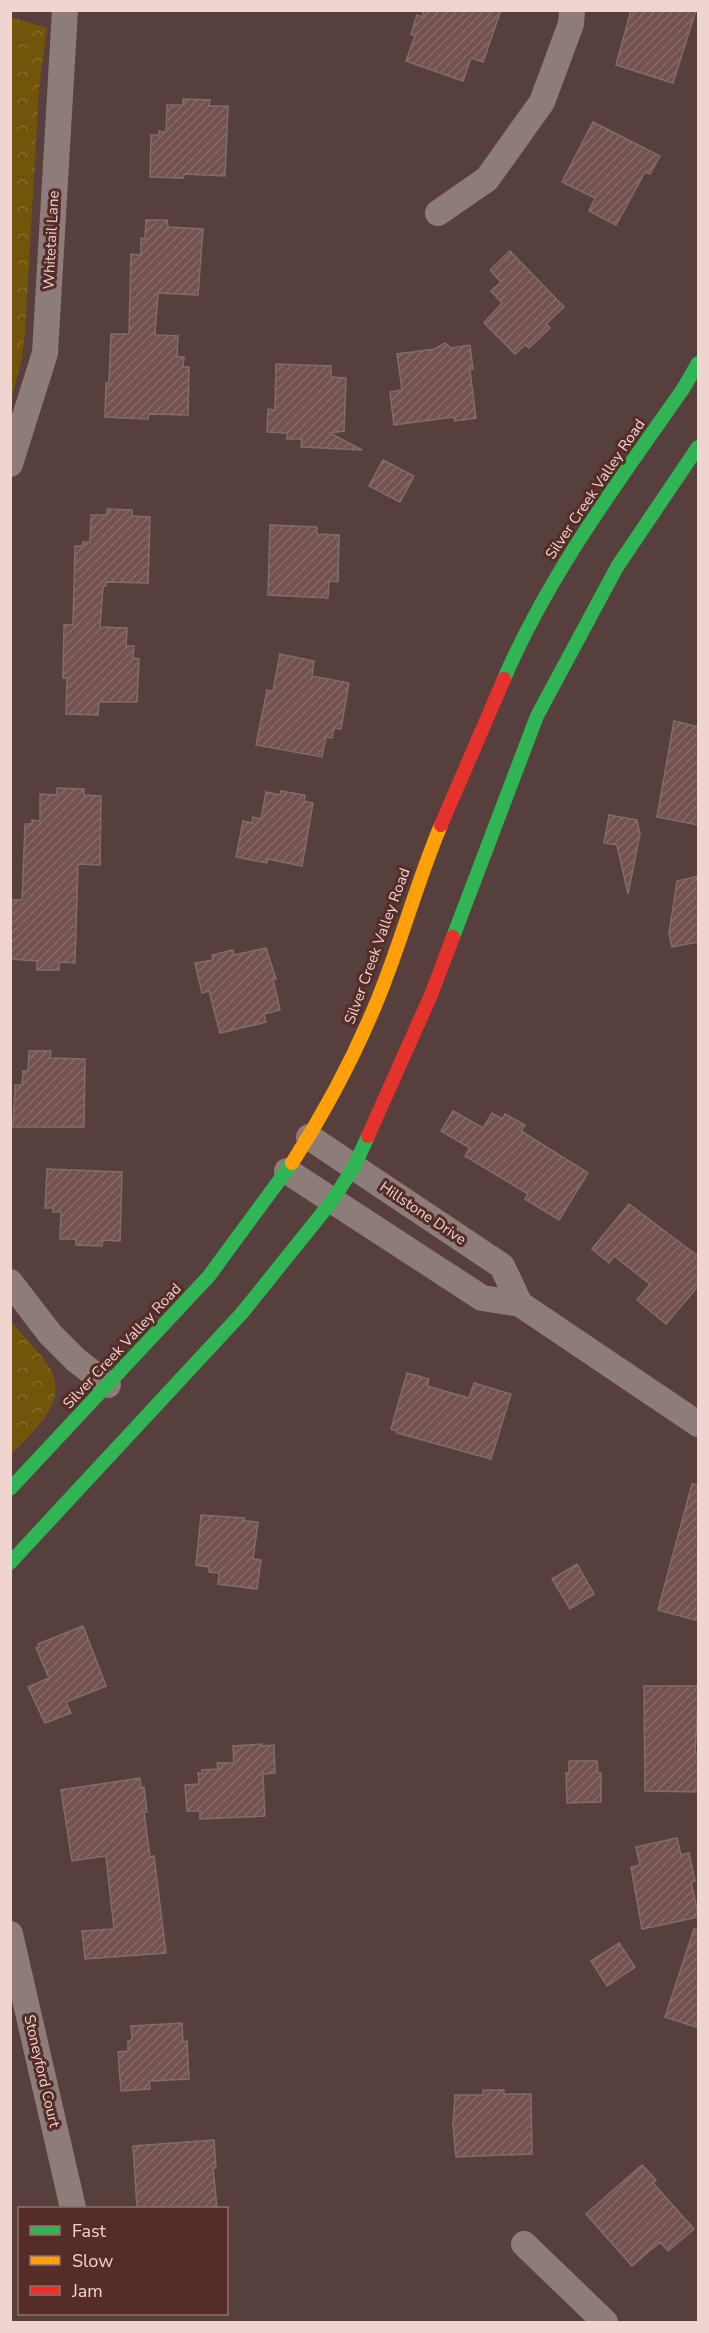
<svg xmlns="http://www.w3.org/2000/svg" width="709" height="2333" viewBox="0 0 709 2333" font-family="'Nunito Sans',sans-serif">
<style>
.park{fill:url(#park-crowns)}
.building{fill:url(#building-hatch);stroke:#806d6a;stroke-width:1.5}
.lines{fill:none;stroke-linecap:round;stroke-linejoin:round}
.street{stroke:#8e7c7a;stroke-width:26}
.fast{stroke:#30b455;stroke-width:14}
.slow{stroke:#ff9f0a;stroke-width:14}
.jam{stroke:#e5322d;stroke-width:14}
.labels{text-anchor:middle;stroke-width:6;stroke-linejoin:round;paint-order:stroke}
.street-label{font-size:15px;fill:#efd4d0;stroke:#552c27}
</style>
<defs>
<pattern id="park-crowns" width="20" height="18" patternUnits="userSpaceOnUse" patternTransform="scale(1.5)"><rect width="20" height="18" fill="#71550a"/><path d="M2 6a3 3 0 1 1 6 0M12 15a3 3 0 1 1 6 0" fill="none" stroke="#866d2d"/></pattern>
<pattern id="building-hatch" width="6" height="6" patternUnits="userSpaceOnUse" patternTransform="scale(1.5)"><rect width="6" height="6" fill="#73514e"/><path d="M-1 1l2-2M0 6l6-6M5 7l2-2" fill="none" stroke="#876966"/></pattern>
</defs>
<rect width="100%" height="100%" fill="#563f3c"/>
<path class="park" d="M11 17 47 28 39 89 25 332 22 358 11 401Z
M10 1320C23 1336 39 1351 50 1368 70 1403 32 1432 11 1455Z"/>
<path class="building" d="M424 10H501L483 62 471 58 463 81 406 61 415 36 411 34 417 15 422 17Z
M631 10H696L673 83 616 65Z
M183 99 210 100 209 106H228L225 176 184 174 183 178 150 177 151 135H159V131L166 132 167 105H183Z
M593 122 660 156 650 174 645 172 616 225 589 211 595 198 562 182Z
M146 220H167L168 227 203 229 198 295 158 293 155 335 178 336 177 357H184L183 367H189L188 415 149 414 148 419 105 417 106 383H109L111 334H129L131 254 141 255V238L145 239Z
M510 251 564 307 546 324 550 328 529 348 525 345 515 354 484 323 502 303 491 291 501 282 490 270Z
M445 343 451 348 470 345 473 369 470 370 476 418 455 421 454 417 394 425 390 392 402 390 397 354 435 349Z
M276 364 331 366V377L346 378 344 431 330 433 362 450 301 447 302 439H287V433L267 432 268 409 275 410Z
M383 460 414 476 400 502 369 486Z
M107 509 132 510V516L150 517 148 583 106 582V586H103L100 627 127 628 126 646H134L133 658 139 659 137 702H99L98 715 66 714 67 678H63L64 625H73L75 546H82L83 542H90L91 515H107Z
M270 525 317 527V534L339 535 338 582 329 581 328 598 268 595Z
M280 654 314 661 312 676 349 683 341 729 334 728 332 738 326 737 322 757 256 745 267 690 273 691Z
M674 721 699 727V825L657 817Z
M57 788 84 789V795L101 796 100 865 78 864 75 963 59 962V970H37V961L10 959V900H22L25 824H32V820L40 821V794L57 795Z
M281 791 305 795 304 801 313 803 302 866 268 859 267 863 236 857 243 821 252 823 253 817 261 819 266 792 280 795Z
M609 815 637 820 640 834 628 894 617 845 604 843Z
M699 876V942L672 947 669 933 677 881Z
M266 948 276 979H273L280 1010 264 1014 266 1022 220 1033 209 991 202 993 195 963 213 960 212 955 233 950 234 955Z
M29 1051H51L50 1058 85 1059 84 1127H13L15 1085H22L23 1071H28Z
M453 1111 483 1128 492 1113 502 1119 505 1114 525 1125 521 1131 588 1173 559 1220 525 1199 528 1194 465 1156 470 1148 441 1131Z
M47 1169 122 1172 120 1241 103 1240 102 1246 76 1245V1239H60L61 1212H53V1208H45Z
M629 1204 699 1257V1285L666 1324 637 1300 650 1284 614 1256 609 1263 592 1249Z
M407 1373 429 1379 427 1386 469 1398 474 1383 511 1394 491 1459 397 1433V1431L391 1429Z
M692 1484 699 1485V1621L658 1610Z
M201 1515 244 1518V1521L258 1522 253 1559 261 1560 257 1589 218 1584 219 1573 209 1572V1567L196 1565Z
M577 1564 594 1594 570 1609 552 1579Z
M83 1626 106 1686 66 1702 71 1713 45 1723 28 1687 49 1678 36 1648 39 1647 38 1644Z
M644 1686H699L695 1752H699V1792L645 1791Z
M262 1744V1746L274 1745 275 1773 263 1774 265 1816 200 1819V1811H187L185 1785 199 1784 198 1773H202V1770L218 1769 217 1763H234L233 1746Z
M569 1761H597L598 1773H601V1802L567 1803 566 1773 569 1774Z
M140 1778 141 1788 144 1787 147 1812H144L150 1857 154 1856 166 1953 85 1959 82 1931 114 1929 106 1856 72 1861 61 1790Z
M677 1838 681 1855 689 1853 695 1881 691 1882 699 1917 642 1929 631 1867 640 1865 636 1847Z
M694 1929H699V2028L665 2017Z
M619 1943 635 1967 607 1986 591 1961Z
M182 2023 183 2042 187 2041 189 2079 149 2081 150 2089 121 2091 118 2052 128 2051V2041L132 2040 131 2026Z
M483 2090H504V2094H531L532 2154 456 2157 453 2125 455 2095H483Z
M214 2140 216 2168H213L217 2208H137L133 2146Z
M642 2165 656 2180 653 2183 694 2229 668 2251 660 2242 632 2266 586 2214Z"/>
<g class="lines">
<path class="street" d="M438 213 487 179 542 102 571 24 572 10
M10 464 45 353 65 10
M309 1137 502 1266 520 1304
M287 1171 482 1298 520 1304 698 1424
M10 1282 50 1334 76 1360 108 1385
M10 1934 73 2208
M524 2244 605 2322"/>
<path class="fast" d="M504 679C549 574 618 482 683 389L698 363
M453 937 537 716 617 567 698 447
M10 1489 209 1276 292 1163
M10 1563 242 1313 332 1201 354 1167 368 1136"/>
<path class="slow" d="M292 1163C324 1113 352 1061 375 1006 400 947 416 884 441 825"/>
<path class="jam" d="M441 825 504 679
M368 1136 431 995 453 937"/>
</g>
<g class="labels">
<g class="street-label">
<text transform="translate(51 240) rotate(-87)" y="5">Whitetail Lane</text>
<text transform="translate(595 489) rotate(-56)" y="5">Silver Creek Valley Road</text>
<text transform="translate(377 946) rotate(-70)" y="5">Silver Creek Valley Road</text>
<text transform="translate(423 1213) rotate(34)" y="5">Hillstone Drive</text>
<text transform="translate(122 1346) rotate(-47)" y="5">Silver Creek Valley Road</text>
<text transform="translate(42 2071) rotate(77)" y="5">Stoneyford Court</text>
</g>
</g>
<rect width="709" height="2333" fill="none" stroke="#efd4d0" stroke-width="24"/>
<rect x="18" y="2207" width="210" height="108" fill="#552c27" stroke="#936f6b" stroke-width="1.5"/>
<rect x="30" y="2226" width="30" height="9" fill="#30b455" stroke="#936f6b" stroke-width="1.5"/>
<text x="72" y="2237" font-size="18" fill="#efd4d0">Fast</text>
<rect x="30" y="2256" width="30" height="9" fill="#ff9f0a" stroke="#936f6b" stroke-width="1.5"/>
<text x="72" y="2267" font-size="18" fill="#efd4d0">Slow</text>
<rect x="30" y="2286" width="30" height="9" fill="#e5322d" stroke="#936f6b" stroke-width="1.5"/>
<text x="72" y="2297" font-size="18" fill="#efd4d0">Jam</text>
</svg>
